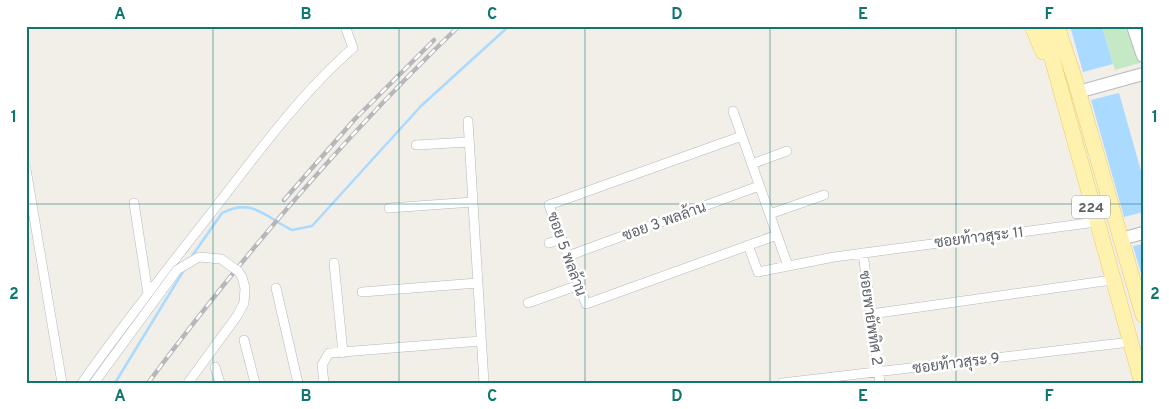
<svg xmlns="http://www.w3.org/2000/svg" width="1169" height="409" viewBox="0 0 1169 409" font-family="Overpass,Sarabun,sans-serif">
<style>
.green{fill:#c5e8c5}
.water{fill:#aadaff}
.lines{fill:none;stroke-linecap:round;stroke-linejoin:round}
.stream{stroke:#aadaff;stroke-width:2.5}
.street-casing{stroke:#b5b8bc;stroke-width:10}
.secondary-casing{stroke:#b6babf;stroke-width:14}
.primary-casing{stroke:#f2c960;stroke-width:16}
.street{stroke:#fff;stroke-width:9}
.secondary{stroke:#fff;stroke-width:12}
.primary{stroke:#fff2af;stroke-width:15}
.rail-casing{stroke:#b6b7b8;stroke-width:4.5}
.rail{stroke:#fff;stroke-width:2.5;stroke-dasharray:8;stroke-linecap:butt}
.street-bridge-casing{stroke:#b5b8bc;stroke-width:10;stroke-linecap:butt}
.street-bridge{stroke:#fff;stroke-width:9}
.grid{fill:none;stroke:#0f766e;stroke-width:1;stroke-opacity:0.55}
.labels{text-anchor:middle;stroke-width:5;stroke-linejoin:round;paint-order:stroke}
.shield{fill:#fff;stroke:#8f9295;stroke-width:1}
.shield-label{font-size:14px;font-weight:bold;fill:#5f6368}
.street-label{font-size:15px;fill:#5f6368;stroke:#fff}
.neatline{fill:none;stroke:#0f766e;stroke-width:2}
.grid-label{font-size:16px;text-anchor:middle;font-weight:bold;fill:#0f766e}
</style>
<rect width="100%" height="100%" fill="#f1efe8"/>
<path class="green" d="M1102 26H1129L1140 63 1115 70Z"/>
<path class="water" d="M1070 26H1102L1113 64 1083 72Z
M1119 93 1143 178V212L1124 217 1091 100Z
M1143 244V280L1133 246Z"/>
<g class="lines">
<path class="stream" d="M192 256 222 213C253 197 266 218 292 230L312 226 421 106 509 26
M115 383 184 270"/>
<defs>
<path id="street" d="M733 111 788 266
M468 121 484 383
M742 136 549 205 586 304 777 235
M416 145 469 142
M752 164 787 151
M26 169 62 383
M134 203 148 294
M389 208 473 202
M770 214 824 195
M549 243 562 239
M748 245 758 272 834 257 1096 222
M863 253 880 383
M568 256 759 186
M334 263 343 353
M276 288 298 383
M362 292 477 283
M528 303 579 285
M871 314 1112 280
M244 340 255 383
M215 367 220 383
M82 383C124 323 170 266 215 208 256 155 302 92 353 48L345 26
M324 383 322 365 329 353 481 341
M782 383 1130 342"/>
<path id="secondary" d="M1133 26 1143 56
M1078 92 1143 74
M1121 239 1143 233"/>
<path id="primary" d="M1032 26 1043 52
M1043 26 1142 383
M1057 26 1075 80 1143 315"/>
</defs>
<use href="#street" class="street-casing"/>
<use href="#secondary" class="secondary-casing"/>
<use href="#primary" class="primary-casing"/>
<use href="#street" class="street"/>
<use href="#secondary" class="secondary"/>
<use href="#primary" class="primary"/>
<defs>
<path id="rail" d="M284 200 354 120 434 40
M148 383C243 255 345 136 459 26"/>
</defs>
<use href="#rail" class="rail-casing"/>
<use href="#rail" class="rail"/>
<defs>
<path id="street-bridge" d="M94 383 177 270 199 257 221 259 238 271 242 277 245 288 244 303 237 316 188 383"/>
</defs>
<use href="#street-bridge" class="street-bridge-casing"/>
<use href="#street-bridge" class="street-bridge"/>
</g>
<path class="grid" d="M213 26V383M399 26V383M585 26V383M770 26V383M956 26V383M26 204H1143"/>
<g class="labels">
<rect class="shield" x="1072" y="195.5" width="38" height="23" rx="4"/>
<g class="shield-label">
<text x="1091" y="212">224</text>
</g>
<g class="street-label">
<text transform="translate(664 221) rotate(-20)" y="5">ซอย 3 พลล้าน</text>
<text transform="translate(979 237) rotate(-7)" y="5">ซอยท้าวสุระ 11</text>
<text transform="translate(567 254) rotate(70)" y="5">ซอย 5 พลล้าน</text>
<text transform="translate(871 318) rotate(82)" y="5">ซอยพายัพทิศ 2</text>
<text transform="translate(956 363) rotate(-7)" y="5">ซอยท้าวสุระ 9</text>
</g>
</g>
<rect width="1169" height="409" fill="none" stroke="#ffffff" stroke-width="55"/>
<rect x="28" y="28" width="1114" height="354" class="neatline"/>
<g class="grid-label">
<text x="120" y="19">A</text>
<text x="306" y="19">B</text>
<text x="492" y="19">C</text>
<text x="677" y="19">D</text>
<text x="863" y="19">E</text>
<text x="1049" y="19">F</text>
<text x="14" y="122">1</text>
<text x="1155" y="122">1</text>
<text x="14" y="299">2</text>
<text x="1155" y="299">2</text>
<text x="120" y="401">A</text>
<text x="306" y="401">B</text>
<text x="492" y="401">C</text>
<text x="677" y="401">D</text>
<text x="863" y="401">E</text>
<text x="1049" y="401">F</text>
</g>
</svg>
